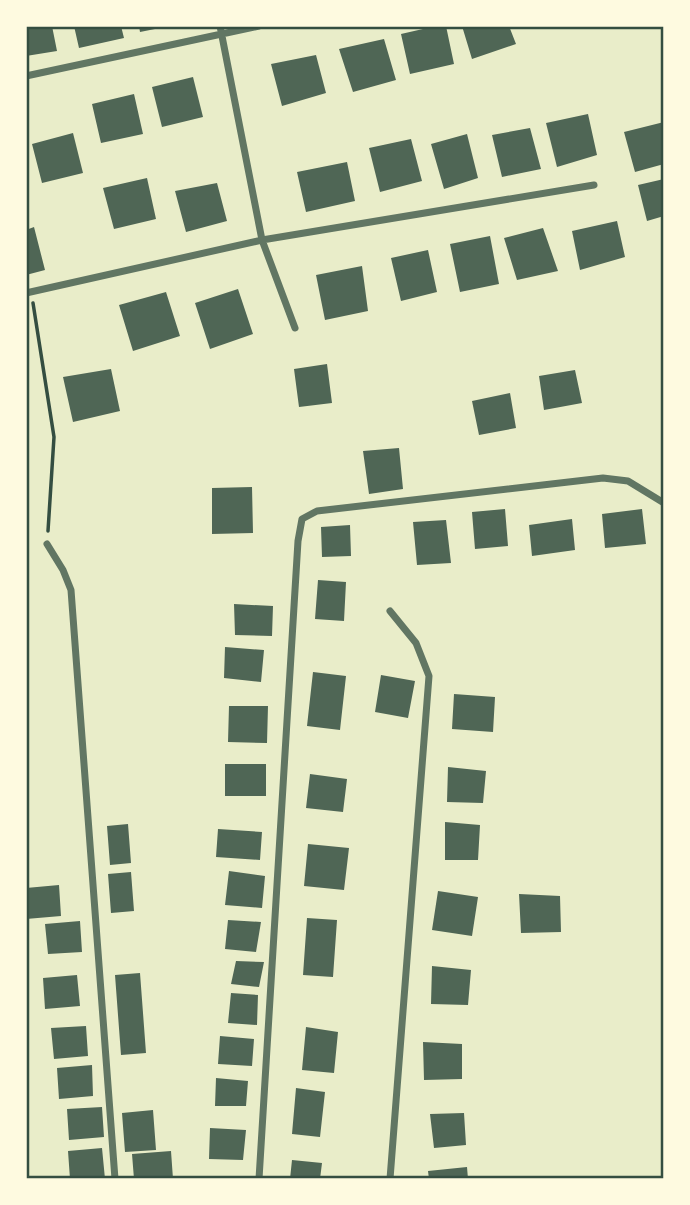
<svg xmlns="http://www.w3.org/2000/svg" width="690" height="1205" viewBox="0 0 690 1205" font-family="'Fira Sans Condensed',sans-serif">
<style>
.building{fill:#4f6655}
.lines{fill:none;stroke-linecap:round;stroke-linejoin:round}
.path{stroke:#344e41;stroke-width:3.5}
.minor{stroke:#617663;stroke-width:7}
.neatline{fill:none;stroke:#344e41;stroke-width:2.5}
</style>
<rect width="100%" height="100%" fill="#e9edc9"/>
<path class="building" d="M26 26H52L57 51 26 56Z
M74 26H121L124 38 79 48Z
M139 26H160V28L140 32Z
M436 26H446L454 64 410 74 401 34Z
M462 26H509L516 44 472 59Z
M384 39 396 80 353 92 339 49Z
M316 55 326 93 282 106 271 64Z
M193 77 203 117 162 127 152 87Z
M134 94 143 134 101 143 92 104Z
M588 114 597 155 557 167 546 123Z
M664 122V164L635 172 624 132Z
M530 128 541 169 502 177 492 135Z
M73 133 83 173 42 183 32 144Z
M467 134 478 178 444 189 431 144Z
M411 139 422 181 380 192 369 148Z
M347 162 355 201 306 212 297 172Z
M147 178 156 219 114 229 103 188Z
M664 179V216L647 221 638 185Z
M217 183 227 221 186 232 175 191Z
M617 221 625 257 580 270 572 231Z
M34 227 45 270 26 275V230Z
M543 228 558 271 517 280 504 238Z
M490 236 499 284 460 292 450 244Z
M428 250 437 292 401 301 391 258Z
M362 266 368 311 325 320 316 275Z
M238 289 253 334 210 349 195 303Z
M166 292 180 336 133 351 119 305Z
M327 364 332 403 299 407 294 369Z
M111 369 120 411 73 422 63 377Z
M575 370 582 403 544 410 539 376Z
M510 393 516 428 479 435 472 401Z
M399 448 403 489 369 494 363 451Z
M252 487 253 533 212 534V488Z
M505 509 508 546 475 549 472 512Z
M642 509 646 544 605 548 602 514Z
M572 519 575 550 532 556 529 525Z
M446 520 451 563 417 565 413 522Z
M350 525 351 556 322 557 321 527Z
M318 580 346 582 344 621 315 619Z
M234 604 273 606 272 636 235 635Z
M225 647 264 650 261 682 224 678Z
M313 672 346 676 340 730 307 726Z
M381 675 415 681 408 718 375 712Z
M454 694 495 697 493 732 452 729Z
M229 706H268L267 743 228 742Z
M225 764H266V796H225Z
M448 767 486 771 483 803 447 802Z
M310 774 347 779 343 812 306 808Z
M445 822 480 825 478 860H445Z
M128 824 131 863 110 865 107 826Z
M218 829 262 832 260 860 216 857Z
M308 844 349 848 344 890 304 886Z
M229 871 265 876 262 908 225 905Z
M131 872 134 911 111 913 108 874Z
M59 885 61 916 26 919V888Z
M438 891 478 897 472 936 432 930Z
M519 894 560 896 561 932 521 933Z
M307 918 337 920 333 977 303 975Z
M228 920 261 922 256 952 225 949Z
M80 921 82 952 48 954 45 924Z
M236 961 264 962 259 987 231 984Z
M432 966 471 970 468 1005 431 1004Z
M140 973 146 1053 121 1055 115 975Z
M77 975 80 1006 45 1009 43 978Z
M231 993 258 995 257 1025 228 1023Z
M86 1026 88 1056 54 1059 51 1028Z
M306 1027 338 1032 334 1073 302 1070Z
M220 1036 254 1039 252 1066 218 1064Z
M423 1042 462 1044V1079L424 1080Z
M92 1065 93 1096 59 1099 57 1068Z
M216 1078 248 1081 246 1106H215Z
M296 1088 325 1092 320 1137 292 1134Z
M102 1107 104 1137 69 1140 67 1109Z
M153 1110 156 1150 125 1152 122 1113Z
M464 1113 466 1145 434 1148 430 1114Z
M210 1128 246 1130 243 1160 209 1159Z
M102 1148 105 1179H70L68 1151Z
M171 1151 173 1179H134L132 1154Z
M292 1160 322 1163 320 1179H290Z
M467 1167 468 1179H429L428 1171Z"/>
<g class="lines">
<path class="path" d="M33 303 54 437 48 531"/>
<path class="minor" d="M220 26 262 240 295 328
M26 76 259 26
M26 293 262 240 594 185
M47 544 63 570 71 590 115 1179
M390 611 416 643 429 676 390 1179
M259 1179 298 541 302 519 317 511 603 478 628 481 664 503"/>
</g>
<rect width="690" height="1205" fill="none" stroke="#fefae0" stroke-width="56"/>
<rect x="28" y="28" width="634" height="1149" class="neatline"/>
</svg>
